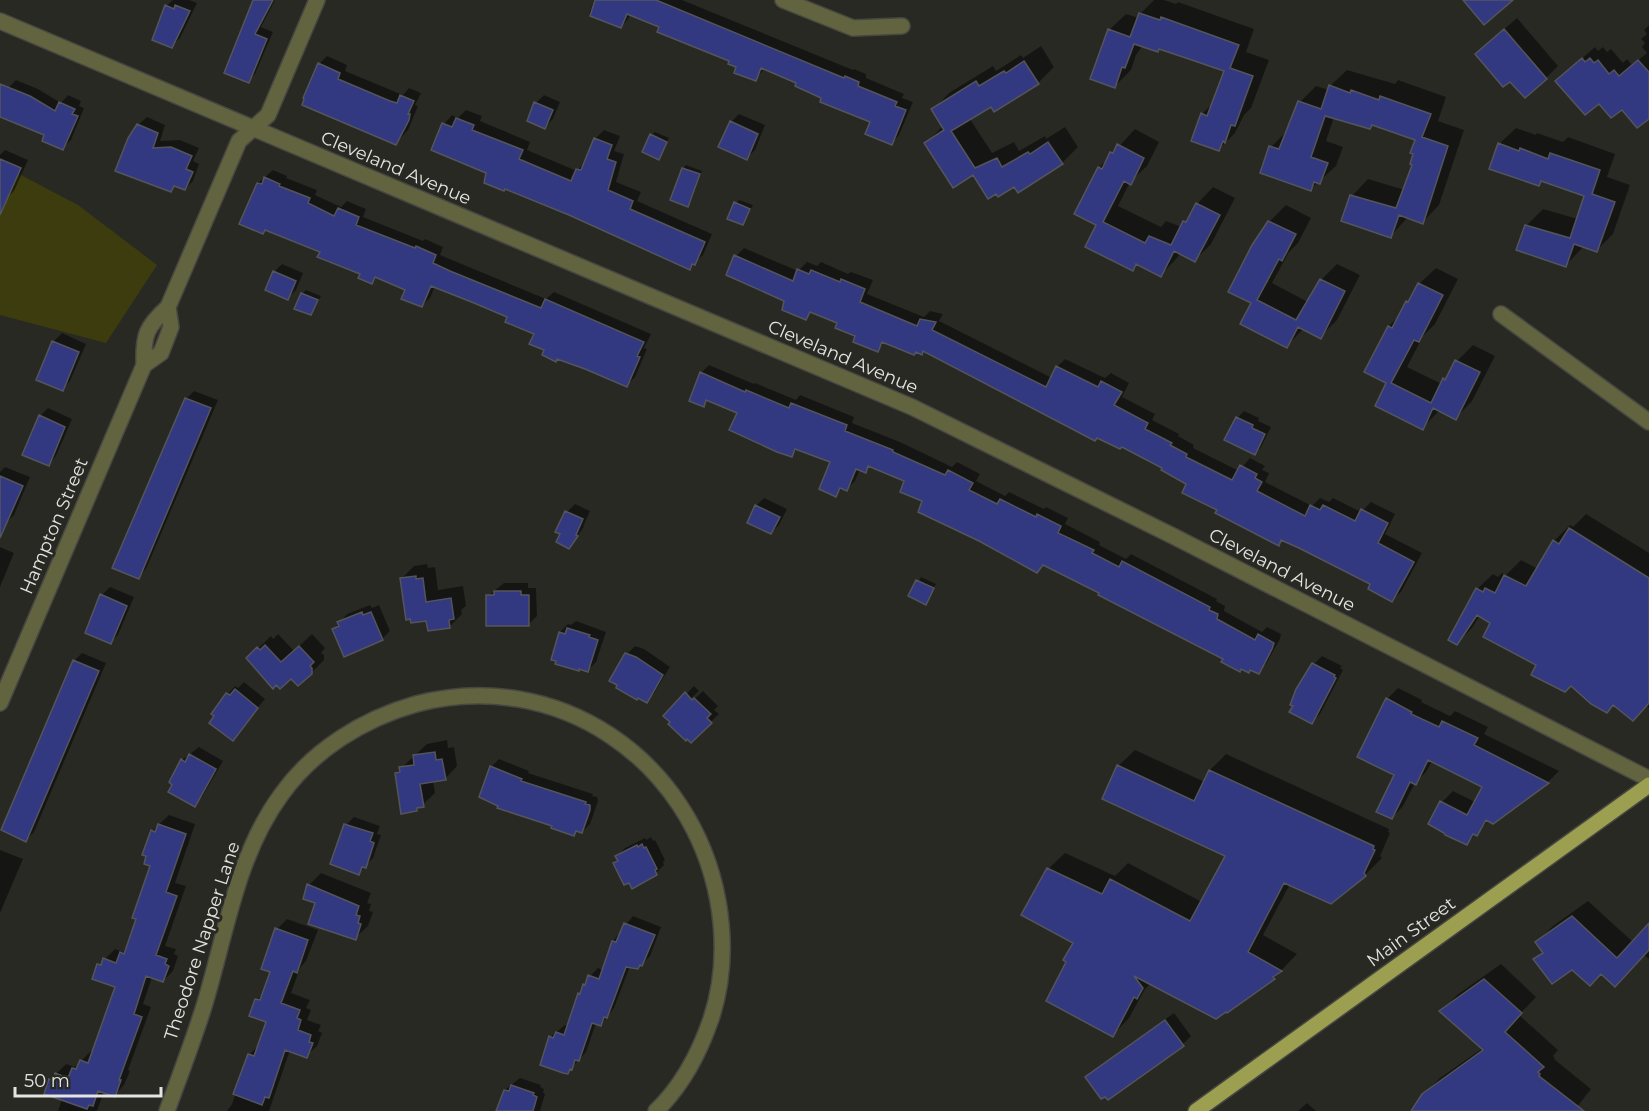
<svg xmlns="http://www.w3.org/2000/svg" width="1649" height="1111" viewBox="0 0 1649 1111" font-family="Montserrat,sans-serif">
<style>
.green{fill:#3c3c0e}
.shadow{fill:#0007}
.building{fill:#323980;stroke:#54555b;stroke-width:1.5}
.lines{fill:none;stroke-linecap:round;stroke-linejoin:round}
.minor-casing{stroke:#474742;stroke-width:18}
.major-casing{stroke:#474742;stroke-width:18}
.minor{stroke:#62643f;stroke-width:15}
.major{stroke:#9c9e50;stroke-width:15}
.labels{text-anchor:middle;stroke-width:6;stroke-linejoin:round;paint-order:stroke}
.street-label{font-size:18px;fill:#e4e5e1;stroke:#292924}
</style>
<rect width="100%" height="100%" fill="#292924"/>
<path class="green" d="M0 164 78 205 157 265 106 343 0 315Z"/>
<path class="shadow" d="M173 0H189L197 3 180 38 172 46 166 6Z
M255 0H275L261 27 273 32 255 74 248 81Z
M594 0H682L853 70 854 69 866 74V78L904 94 902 98 913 102 899 135 892 143 872 122 798 82 765 68 755 80 731 60 631 13 628 19 621 27 589 14Z
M1154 0H1164L1176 4 1178 2 1254 29 1246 52 1269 60 1251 108 1244 115 1235 133 1219 149 1202 114 1214 102 1226 70 1160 48 1143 45 1136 55 1131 70 1115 86 1109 30 1126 14 1139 18 1140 14Z
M1517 18 1558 66 1546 78 1489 42Z
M1649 25V117L1622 108 1570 69 1595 47 1598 51 1603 47 1607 52 1611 49 1623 63 1627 59 1632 65 1647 53 1642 47 1645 43 1641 39 1647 34 1644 30Z
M1041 46 1054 67 1038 83 970 119 992 153 1014 142 1019 151 1045 136 1046 139 1065 127 1078 147 1062 163 1015 185 973 173 926 143 943 126 933 110 949 93 993 66 996 71 1021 55 1023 58Z
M327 56 347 65 345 71 398 93 403 95 409 88 421 93 415 105 418 106 416 111 408 130 396 143 319 64Z
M1347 70 1395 84 1398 80 1446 97 1438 121 1464 130 1439 205 1423 222 1408 217 1391 236 1352 196 1368 179 1405 190 1414 164 1417 139 1373 124 1334 117 1326 141 1343 147 1336 166 1311 189 1271 147 1287 131 1300 102 1316 86 1329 90 1330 86Z
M16 80 38 89 61 103 68 95 81 101 79 106 84 108 71 140 63 148 46 134 0 115 8 88Z
M544 95 560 102 553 119 545 127 536 103Z
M466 110 482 116 480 121 530 142 527 150 577 171 586 161 595 139 604 130 620 136 614 151 624 154 616 182 641 192 637 201 712 234 703 255 689 268 487 173 444 124 452 115 458 118Z
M739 114 765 125 755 150 747 158 731 122Z
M147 117 165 125 160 141 180 140 199 148 193 161 199 164 193 181 185 189 176 185 171 191 138 125Z
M1516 128 1536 135 1537 133 1563 142 1568 137 1615 154 1607 177 1630 185 1613 234 1597 250 1584 246 1566 265 1526 226 1543 209 1578 219 1586 195 1543 180 1539 185 1499 144Z
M1135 129 1159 142 1147 166 1130 182 1118 206 1161 227 1166 221 1182 227 1197 204 1213 187 1235 198 1211 244 1195 260 1180 253 1177 258 1161 275 1138 263 1132 269 1098 224 1099 168Z
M655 132 669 138 659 158 651 135Z
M5 150 28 160 14 191 6 199 0 197V155Z
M686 165 702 171 691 201 688 205 683 169Z
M273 170 287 176 286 178 317 190 315 195 341 207 347 201 366 209 363 217 423 241 425 239 443 247 440 255 546 299 554 292 651 334 644 348 647 349 635 377 627 385 546 349 535 333 509 316 435 286 430 298 422 306 407 289 377 276 372 282 362 273 322 251 258 183Z
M739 200 753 205 743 224 736 203Z
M1286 205 1311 218 1298 243 1289 252 1272 283 1308 302 1321 280 1337 264 1360 275 1337 320 1320 337 1304 328 1287 346 1253 303 1269 222Z
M744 248 798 271 807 262 817 266 821 262 848 274 851 272 873 280 867 294 924 317 930 311 943 314 939 321 1052 378 1057 367 1065 359 1105 378 1111 373 1129 383 1122 397 1155 414 1152 420 1179 434 1178 436 1194 445 1193 448 1239 471 1250 458 1265 466 1262 470 1269 473 1265 482 1312 506 1320 498 1329 502 1333 498 1361 512 1371 502 1395 514 1385 534 1422 553 1401 592 1392 600 1372 584 1283 539 1278 544 1219 510 1188 483 1164 467 924 350 922 353 885 342 877 350 839 322 812 311 806 318 736 256Z
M282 264 303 273 296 290 288 298 274 272Z
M1436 268 1458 279 1435 324 1423 336 1407 367 1442 384 1457 361 1473 345 1495 356 1472 401 1456 418 1440 410 1422 428 1388 383 1389 326 1400 315 1419 284Z
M306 290 321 296 311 313 302 294Z
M62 333 86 344 70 381 62 389 38 379 54 341Z
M709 365 754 384 755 383 796 400 800 395 854 417 852 423 900 442 952 467 957 462 980 474 976 481 1005 496 1009 492 1044 509 1046 507 1068 518 1065 524 1100 542 1099 545 1126 559 1131 554 1217 599 1216 601 1225 606 1224 611 1262 632 1267 627 1281 634 1280 639 1266 664 1258 672 1225 658 1044 564 1037 571 925 501 906 481 871 466 865 471 860 469 855 481 847 489 843 488 836 495 832 461 799 448 791 455 739 412 709 399 703 405 701 373Z
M194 391 218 400 146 569 138 577 186 399Z
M48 408 72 419 56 456 49 464 40 416Z
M1244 411 1259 418 1258 421 1271 427 1261 447 1254 454 1237 418Z
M5 467 30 477 14 515 6 523 0 521V472Z
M764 498 787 509 779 525 771 533 756 506Z
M575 504 590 511 583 527H584L569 547 562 533 557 531 567 512Z
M1586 514 1649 553V708L1646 705 1614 704 1572 684 1538 664 1492 622 1480 615 1472 628 1457 643 1477 589 1493 574 1498 577 1502 573 1506 575 1521 560 1538 569 1554 541 1570 525 1573 527Z
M0 547 14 553 0 587Z
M427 564 428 568 435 567 438 590 463 586 466 606 461 610 462 614 449 627 428 619 412 617 401 579 414 566Z
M921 577 936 584 925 603 910 596Z
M504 583H528V588H536L537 616 529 624 488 596Z
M110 587 134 597 118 635 110 643 102 595Z
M370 605 372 608 379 605 390 631 382 639 333 630 347 614Z
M576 621 606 632 596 662 588 670 560 632 568 624 571 625Z
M278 634 294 651 312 634 325 648 321 653 324 655V660L311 673 291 677 248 658 271 636 273 639Z
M635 646 644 649 670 667 654 693 646 701 619 685 627 654Z
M82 653 106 663 34 832 26 840 74 661Z
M1322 656 1342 666 1340 668 1343 670 1320 714 1312 722 1314 664Z
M244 682 265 699 232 739 213 714 228 694 235 686 238 688Z
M694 686 699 691 687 702 689 704 703 691 718 706 714 710 719 714 691 741 665 716Z
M1398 688 1422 700 1421 702 1450 716 1455 711 1488 727 1484 734 1559 771 1548 782 1493 822 1489 820 1467 843 1442 802 1453 791 1475 802 1484 786 1432 761 1426 772 1415 783 1403 806 1392 818 1396 775 1387 699Z
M447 740 448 748 454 747 457 766 445 779 433 781 435 793 417 810 396 773 427 744Z
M199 747 223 761 202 797 194 805 182 760Z
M1135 750 1205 782 1210 770 1226 754 1389 829 1388 832 1390 833 1380 856 1382 858 1365 875 1330 903 1290 884 1263 935 1297 954 1274 978 1151 983 1145 989 1129 1018 1113 1035 1068 961 1075 942 1048 869 1065 853 1115 876 1128 863 1202 902 1227 855 1118 766Z
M499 759 529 771 528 773 593 794 592 796 597 797 598 801 590 824 582 832 578 830 573 834 491 767Z
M169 815 195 824 175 883 186 886 165 946 176 949 174 954 178 956 173 971 163 981 152 977 143 1004 151 1007 128 1070 130 1071 124 1085 115 1095 104 1091 97 1111H58L62 1099 50 1080 66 1064 75 1067 91 1051 94 1052 117 986 99 965 115 949 123 952 128 947 152 866V831Z
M354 817 380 826 377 834 381 835 373 858 359 873 346 825Z
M651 837 653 841 655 840 665 860 663 862 664 865 656 873 615 864 619 860 617 856 625 848 645 838 646 840Z
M0 850 23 859 0 913Z
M321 873 371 893 367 903 371 904 369 911 373 912 368 926 355 938 309 885Z
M1588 901 1633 942 1649 924V959L1644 955 1601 972 1572 968 1535 959 1544 951 1537 942 1553 926Z
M633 916 661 927 650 956 638 968 630 966 614 1008 601 1025 596 1023 586 1052 568 1072 550 1037 565 1025 569 1026 579 994 590 976 598 968 603 970 613 941Z
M287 919 318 930 306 961 300 968 291 993 310 1000 306 1008 311 1010 307 1020 321 1025 318 1031 322 1033 317 1046 306 1056 290 1050 269 1111H227L232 1104 249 1055 260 1044 268 1021 257 1000 265 992 272 971 277 929Z
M1501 964 1536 997 1519 1015 1558 1050 1553 1056 1555 1058 1554 1059 1591 1089 1577 1107 1582 1111H1418L1423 1095 1440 1078 1483 1048 1442 1011 1457 995Z
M1174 1013 1191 1036 1183 1044 1108 1098 1087 1078 1095 1070Z
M520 1078 541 1085 540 1087 544 1089 543 1093 545 1094 540 1111H498L505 1090Z
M1307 1103 1316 1111H1298Z"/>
<path class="building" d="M253 0H273L255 34 267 39 249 83 224 73Z
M595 0H656L844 78 845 76 859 82 858 86 897 102 895 106 906 110 892 145 865 134 870 122 820 102 821 98 795 86 796 83 761 68 756 81 734 73 736 67 728 64 729 61 657 32 659 27 627 14 621 28 590 16Z
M1463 0H1513L1484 25Z
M165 5 174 9 175 5 190 11 172 48 152 40Z
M1139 13 1160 20 1161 17 1239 45 1230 68 1253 76 1235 126 1231 125 1225 143 1223 141 1219 151 1191 141 1201 113 1207 116 1224 71 1180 56 1159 49 1158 52 1134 44 1125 68 1122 67 1115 88 1090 79 1108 29 1130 37Z
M1504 29 1547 79 1525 98 1510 82 1503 87 1475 54Z
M1582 58 1585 62 1590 58 1594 63 1598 60 1609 74 1614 70 1619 76 1638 60 1649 72V119L1637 128 1622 110 1611 118 1599 104 1585 115 1555 81Z
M1024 61 1039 84 994 112 991 107 951 131 975 168 997 158 1002 167 1028 152 1030 154 1048 142 1063 164 1018 193 1014 187 998 197 996 194 988 199 973 175 953 188 924 143 944 130 931 109 976 81 979 86 1004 71 1006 73Z
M318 63 340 73 338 79 390 101 397 103 400 95 414 101 408 114H410L409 120 396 145 302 105 304 99 303 98Z
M0 84 30 96 55 111 59 102 75 109 72 114 78 116 63 150 42 141 44 135 0 117Z
M1329 85 1350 93 1351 90 1379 100 1380 96 1431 114 1422 137 1448 146 1423 224 1399 215 1391 238 1341 221 1350 195 1396 208 1412 165 1410 164 1413 154 1410 153 1415 140 1372 125 1370 129 1325 116 1311 157 1328 163 1320 184 1314 182 1311 191 1260 173 1269 146 1279 149 1298 101 1321 109Z
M534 102 553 110 545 129 527 121Z
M456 118 474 125 472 130 523 150 519 159 571 181 576 169 581 170 594 138 612 145 607 159 616 162 608 190 633 201 630 209 705 242 695 265 692 264 690 270 569 215 505 189 504 191 484 183 486 173 431 150 442 123 452 127Z
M730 121 758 134 747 160 718 147Z
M137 124 158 133 153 148 171 147 192 156 186 169 193 172 185 190 174 186 171 192 115 171 128 138Z
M650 134 667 142 659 160 642 152Z
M1498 143 1519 151 1520 148 1548 159 1550 153 1600 170 1592 194 1615 202 1597 252 1574 244 1566 267 1516 250 1525 225 1570 238 1584 196 1541 181 1539 186 1489 169Z
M1117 144 1144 158 1131 185 1124 181 1103 222 1145 243 1149 236 1171 245 1183 221 1186 222 1196 203 1220 215 1195 262 1174 251 1161 277 1136 264 1133 271 1085 247 1096 225 1074 214 1098 167 1102 169 1110 152 1113 153Z
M0 159 21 168 0 215Z
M682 168 700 174 688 207 670 200Z
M264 177 280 184 279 186 310 198 308 203 334 216 338 208 359 217 356 225 415 248 416 246 436 255 433 263 450 271 541 308 545 299 644 342 637 356 640 357 627 387 585 369 557 359 556 362 542 355 544 350 529 344 534 334 505 322 507 317 474 303 431 286 422 307 401 299 405 290 375 277 372 284 358 278 360 274 317 257 320 252 265 230 263 234 239 224 257 183 262 184Z
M734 202 750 209 743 225 727 219Z
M1268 221 1296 234 1282 261 1279 259 1257 300 1296 320 1320 279 1345 291 1321 339 1298 327 1287 348 1240 324 1251 303 1228 292 1252 245Z
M734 255 793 281 797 269 809 274 811 270 840 282 841 279 865 289 860 302 917 326 920 319 936 322 932 330 1046 387 1056 366 1098 387 1101 381 1122 392 1114 405 1148 423 1145 429 1172 443 1170 445 1187 454 1186 457 1232 480 1240 465 1257 474 1255 478 1262 482 1257 491 1305 516 1310 505 1320 510 1323 505 1355 521 1361 509 1388 523 1378 543 1414 562 1392 602 1368 589 1370 584 1299 548 1281 540 1279 546 1215 513 1217 510 1182 493 1186 484 1161 470 1162 468 1122 447 1120 449 1097 438 1095 441 923 351 922 355 916 352 914 355 882 342 878 352 853 342 855 336 835 328 837 323 810 312 806 320 782 310 784 301 726 275Z
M273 271 296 281 288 300 265 290Z
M1418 283 1443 295 1419 342 1414 340 1391 383 1431 403 1443 378 1445 380 1455 360 1480 372 1456 420 1433 408 1423 430 1375 406 1386 383 1364 372 1388 326 1392 328 1406 301 1408 302Z
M301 293 318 300 311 315 294 309Z
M52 341 79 352 63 391 36 380Z
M700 372 745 392 746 390 789 408 791 403 847 425 845 431 893 450V452L945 475 948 470 973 483 969 490 997 504 1000 499 1036 517 1037 514 1061 526 1058 533 1094 550 1092 553 1119 567 1122 561 1210 607 1209 610 1218 614 1217 619 1255 640 1258 634 1274 643 1272 649 1259 674 1250 670 1249 673 1241 669 1240 672 1221 662 1223 659 1098 595 1099 593 1043 565 1037 573 979 541 918 512 922 501 900 492 904 481 868 466 866 473 856 469 847 491 840 488 836 497 819 489 830 462 795 449 792 457 777 452 729 430 737 413 706 400 704 407 689 401Z
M185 398 211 408 139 579 112 568Z
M39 415 65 427 49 466 22 455Z
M1236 417 1253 425 1252 428 1265 434 1255 455 1224 440Z
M0 476 23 486 0 538Z
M755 505 780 517 771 534 747 523Z
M565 511 583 519 576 535 578 536 569 549 556 542 560 534 555 532Z
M1569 528 1649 578V703L1633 721 1613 705 1607 713 1591 704 1571 686 1565 692 1531 675 1536 665 1483 637 1490 623 1477 615 1457 645 1448 640 1476 588 1483 592 1485 588 1495 593 1504 575 1526 586 1553 540 1559 544Z
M416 576V579L423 578 426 602 451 598 454 619 449 620 450 628 428 631 426 621 411 623 410 619 406 620 400 578Z
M916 580 934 588 926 605 908 596Z
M494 591H521V595H529V626H486V595H494Z
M100 594 127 606 111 644 85 633Z
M362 612 363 615 371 612 383 640 344 657 332 629 339 626 337 622Z
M567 628 590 635 589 637 598 640 588 672 579 669V671L555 664 556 661 551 660 559 632 565 634Z
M265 645 281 662 299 646 314 662 310 666 312 668V674L298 686 291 679 280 689 276 685 273 689 246 658 257 647 260 650Z
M625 653 636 657 663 675 647 703 638 698 637 700 616 688 617 685 609 681Z
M73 660 99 671 26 842 1 830Z
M1312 663 1335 675 1334 677 1336 678 1312 724 1289 712 1293 706 1290 705 1296 689Z
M235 689 258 708 233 741 209 723 214 716 211 714 226 693 230 695Z
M685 692 692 700 694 698 711 714 707 718 712 723 691 743 687 739 686 741 668 724 670 722 663 716Z
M1386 698 1412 712 1411 714 1439 727 1442 721 1478 738 1474 745 1549 783 1493 824 1486 820 1477 836 1473 834 1467 845 1445 835 1444 833 1428 824 1440 801 1467 815 1482 787 1428 760 1416 785 1410 782 1392 819 1376 812 1394 775 1357 757Z
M435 752 436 760 442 759 446 780 420 784 424 807 417 808V811L401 814 395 773 400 772 399 767 414 765 413 755Z
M189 754 216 769 195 807 168 792 172 785 169 782 181 759 185 762Z
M1117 765 1194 801 1209 770 1374 846 1373 849 1375 850 1364 873 1366 876 1331 904 1284 883 1248 952 1282 971 1273 977 1275 979 1227 1013 1226 1012 1216 1019 1134 976 1143 988 1137 999 1134 997 1113 1037 1046 1001 1066 962 1063 960 1073 943 1021 915 1047 868 1102 894 1110 879 1190 921 1225 856 1102 799Z
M490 766 522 779 521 781 586 802 585 804 590 805V810L582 833 576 831 574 836 551 828 552 826 497 808 498 806 479 797Z
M158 824 186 834 166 892 177 896 156 955 167 959 165 964 169 966 163 982 146 976 134 1014 142 1017 119 1080H121L115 1097 98 1091 93 1106 89 1105 87 1109 44 1094 49 1079 53 1080 55 1073 68 1078 72 1068 76 1069 80 1060 88 1063 115 987 92 979 97 964 101 965 103 958 116 963 120 952 124 954 136 919 132 918 150 866 144 864 146 856 142 855 151 830 155 832Z
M344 824 373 833 370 841 374 843 366 868 362 867 359 875 330 864Z
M642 844 644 848 646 847 657 869 655 870 657 875 632 889 629 883 624 885 613 863 618 861 615 856 637 845 638 847Z
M307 884 359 906 356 915 360 916 358 923 361 924 356 940 308 924 315 903 303 899Z
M1572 916 1617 958 1649 923V950L1615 987 1601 974 1590 986 1572 970 1552 984 1533 959 1543 953 1535 942Z
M624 923 655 935 642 966 640 965 638 969 626 967 607 1018 604 1017 601 1026 592 1023 579 1061 575 1060 572 1070 570 1069 568 1074 563 1073 540 1065 549 1036 553 1038 556 1032 564 1035 578 993 580 994 583 984 585 985 588 975 599 979 612 941 616 942Z
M275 928 308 940 297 973 293 971 281 1003 300 1010 297 1018 301 1020 298 1030 311 1035 309 1042 313 1043 307 1058 285 1050 269 1098 265 1097 262 1105 233 1094 248 1054 254 1056 266 1022 249 1016 255 999 260 1000 270 972 261 969Z
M1484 979 1522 1013 1505 1032 1544 1067 1538 1072 1540 1074 1539 1076 1584 1111H1411L1422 1094 1483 1050 1439 1011Z
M1165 1020 1184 1046 1108 1100 1105 1097 1101 1099 1085 1077Z
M511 1085 534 1093 533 1095 537 1097 533 1111H496L504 1090 509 1091Z"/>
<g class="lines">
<defs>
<path id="minor" d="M783 0 853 28 902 26
M0 21 912 407 1175 537 1649 779
M1501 314 1649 422
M144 365 161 353 171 327 168 307
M0 703 144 365C143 335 146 327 168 307L239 141 268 115 317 0
M167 1111C180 1075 194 1039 205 1003 226 933 237 855 281 795 313 750 363 719 416 704 557 667 692 759 718 901 725 941 724 980 711 1019 699 1054 683 1085 656 1111"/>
<path id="major" d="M1196 1111 1649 785"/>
</defs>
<use href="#minor" class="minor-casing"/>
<use href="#major" class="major-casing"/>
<use href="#minor" class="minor"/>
<use href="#major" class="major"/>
</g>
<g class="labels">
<g class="street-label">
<text transform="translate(396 168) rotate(23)" y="6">Cleveland Avenue</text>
<text transform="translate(843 357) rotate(23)" y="6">Cleveland Avenue</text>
<text transform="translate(54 526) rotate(-67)" y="6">Hampton Street</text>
<text transform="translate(1282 570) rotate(27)" y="6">Cleveland Avenue</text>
<text transform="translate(1411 932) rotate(-36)" y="6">Main Street</text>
<text transform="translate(202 941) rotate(-72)" y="6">Theodore Napper Lane</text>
</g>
</g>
<path d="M15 1087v9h146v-9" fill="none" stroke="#e4e5e1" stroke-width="3"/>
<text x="24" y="1087" font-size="18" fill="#e4e5e1" stroke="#292924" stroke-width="4.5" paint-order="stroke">50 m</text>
</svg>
